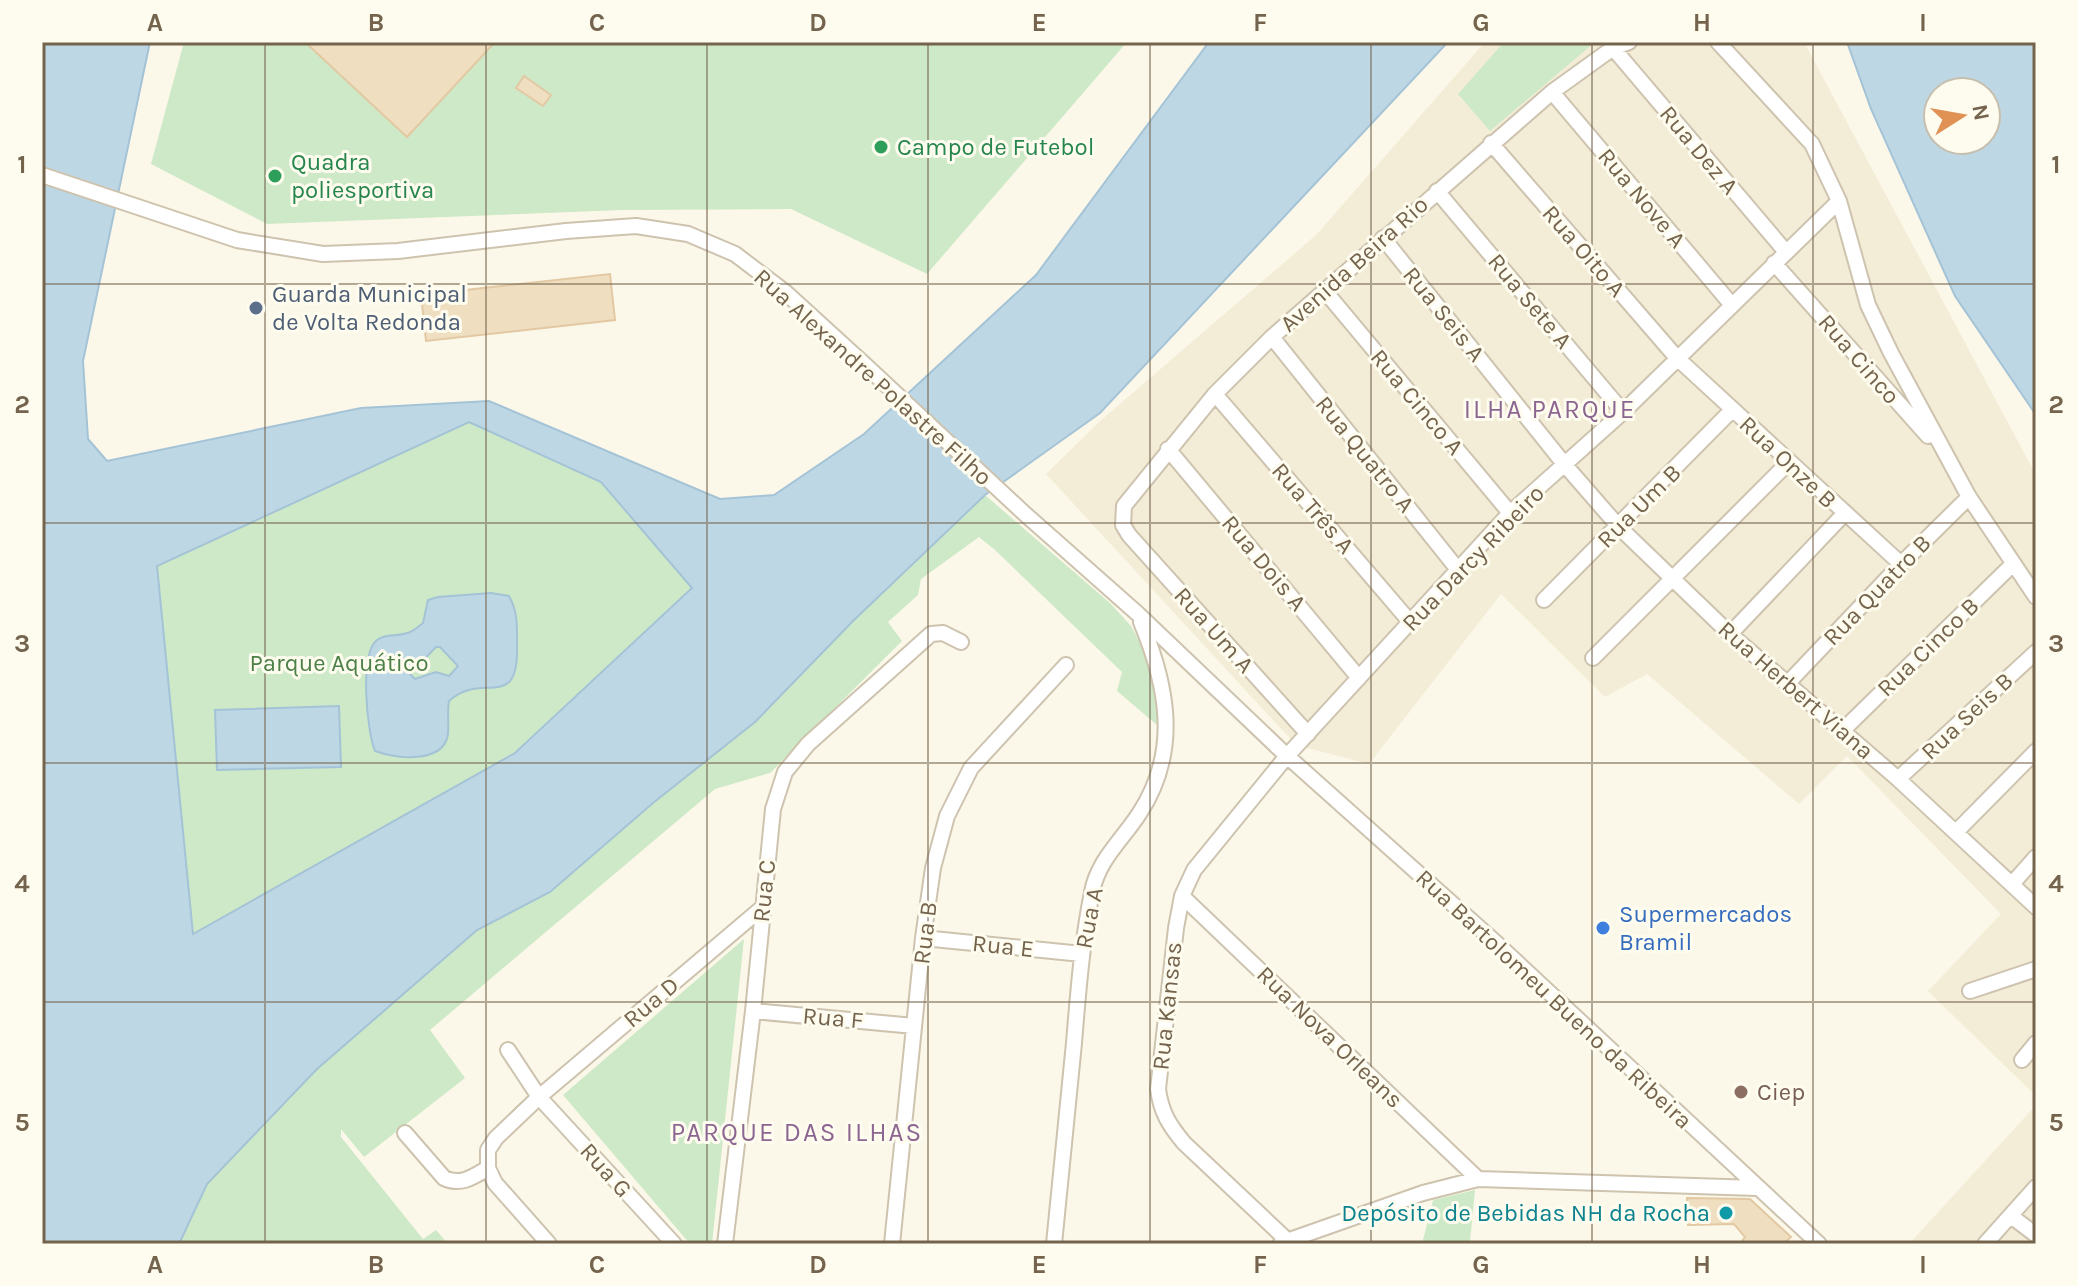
<svg xmlns="http://www.w3.org/2000/svg" width="2078" height="1286" font-family="Karla,sans-serif">
<style>
.residential{fill:#f3ecd7}
.green{fill:#cee9c7}
.water{fill:#bed7e5;stroke:#a4c3d6;stroke-width:2;fill-rule:evenodd}
.building{fill:#f0dec1;stroke:#e2c9a3;stroke-width:2}
.lines{fill:none;stroke-linecap:round;stroke-linejoin:round}
.minor-casing{stroke:#cdc3af;stroke-width:18}
.minor{stroke:#fff;stroke-width:14}
.grid{fill:none;stroke:#75644d;stroke-width:2;stroke-opacity:0.55}
.leisure-dot{fill:#2e9e5b;stroke:#fefcef;stroke-width:3}
.service-dot{fill:#5c6f8a;stroke:#fefcef;stroke-width:3}
.shop-dot{fill:#3f7fe0;stroke:#fefcef;stroke-width:3}
.education-dot{fill:#8d6e63;stroke:#fefcef;stroke-width:3}
.culture-dot{fill:#0f9aa8;stroke:#fefcef;stroke-width:3}
.labels{text-anchor:middle;stroke-width:6;stroke-linejoin:round;paint-order:stroke}
.leisure-label{font-size:24px;fill:#27864d;stroke:#fefcef;text-anchor:start}
.street-label{font-size:24px;fill:#75644d;stroke:#fefcef}
.service-label{font-size:24px;fill:#4e5e75;stroke:#fefcef;text-anchor:start}
.park-label{font-size:24px;fill:#4d8048;stroke:#fefcef}
.shop-label{font-size:24px;fill:#366cbe;stroke:#fefcef;text-anchor:start}
.education-label{font-size:24px;fill:#785e54;stroke:#fefcef;text-anchor:start}
.culture-label{font-size:24px;fill:#0d838f;stroke:#fefcef;text-anchor:end}
.neighbourhood-label{font-size:26px;letter-spacing:2px;fill:#8c6691;stroke:#fefcef}
.neatline{fill:none;stroke:#75644d;stroke-width:3}
.grid-label{font-size:26px;text-anchor:middle;font-weight:bold;fill:#75644d}
</style>
<rect width="100%" height="100%" fill="#fcf8e9"/>
<path class="residential" d="M 1485,42 L 1804,42 L 2036,475 L 2036,1096 L 1928,991 L 2001,914 L 1847,756 L 1799,804 L 1647,674 L 1605,697 L 1501,594 L 1369,764 L 1296,745 L 1046,474 L 1099,422 L 1316,235 Z
M 2036,1105 L 2036,1244 L 1909,1244 Z"/>
<path class="green" d="M 184,42 L 1127,42 L 927,274 L 791,209 L 622,210 L 267,224 L 151,164 Z
M 1504,42 L 1595,42 L 1490,131 L 1458,94 Z
M 469,422 L 601,482 L 692,588 L 515,753 L 193,934 L 156,566 Z
M 985,495 L 1111,604 L 1131,626 L 1145,652 L 1157,690 L 1157,725 L 1117,691 L 1122,672 L 995,550 L 979,537 L 921,579 L 918,595 L 888,622 L 902,641 L 770,773 L 715,789 L 430,1030 L 465,1078 L 364,1157 L 341,1129 L 341,1137 L 423,1239 L 436,1230 L 448,1244 L 179,1244 L 207,1184 L 317,1069 L 477,930 L 550,892 L 653,803 L 755,722 L 853,621 Z
M 744,939 L 712,1244 L 690,1244 L 563,1095 Z
M 1475,1190 L 1470,1242 L 1499,1244 L 1422,1244 L 1433,1200 Z"/>
<path class="water" d="M 42,42 L 150,42 L 83,361 L 88,439 L 107,461 L 361,408 L 489,401 L 720,499 L 774,495 L 864,434 L 1036,275 L 1209,42 L 1448,42 L 1100,413 L 985,495 L 853,621 L 755,722 L 653,803 L 550,892 L 477,930 L 317,1069 L 207,1184 L 179,1244 L 42,1244 ZM 469,422 L 601,482 L 692,588 L 515,753 L 193,934 L 157,566 Z
M 1847,42 L 2036,42 L 2036,415 L 1955,296 L 1871,109 ZM 1938,92 L 1986,92 L 1986,140 L 1938,140 Z
M 491,593 L 509,596 C 518,612 517,626 517,645 C 519,714 482,670 449,701 C 447,712 449,723 448,734 C 444,764 396,759 375,751 C 367,732 359,654 377,640 C 386,633 396,637 407,633 C 413,632 419,626 423,623 L 428,600 L 438,597 ZM 436,647 L 440,647 L 458,666 L 449,676 L 436,672 L 415,679 L 410,674 Z
M 339,706 L 341,767 L 217,770 L 215,710 Z"/>
<path class="building" d="M 305,42 L 495,42 L 407,137 Z
M 524,76 L 551,95 L 543,106 L 516,88 Z
M 610,274 L 615,320 L 426,341 L 421,295 Z
M 1687,1198 L 1750,1199 L 1791,1237 L 1783,1244 L 1740,1244 L 1745,1237 L 1734,1224 L 1688,1225 Z"/>
<g class="lines">
<g class="minor-casing">
<path id="minor" d="M 1718,42 L 1812,144 L 1839,201 L 1868,305 L 1891,353 L 1969,497 L 2036,597
M 1613,48 L 1786,252
M 1552,92 L 1731,304
M 1491,143 L 1677,358 L 1901,564
M 42,175 L 237,240 L 323,254 L 398,251 L 566,231 L 636,226 L 688,234 L 735,254 L 785,292 L 864,364 L 1025,514 L 1138,614 L 1287,756 L 1495,942 L 1819,1244
M 1437,191 L 1623,412
M 1383,238 L 1565,465 L 1619,527 L 1730,634 L 1898,779 L 2036,907
M 1774,263 L 1928,436
M 1324,290 L 1510,513
M 1272,337 L 1459,571
M 1215,394 L 1411,623
M 1168,449 L 1359,678
M 1544,600 L 1732,410
M 1730,634 L 1844,514
M 1593,658 L 1788,463
M 1787,684 L 1901,564 L 1969,497
M 1842,731 L 2013,564
M 1308,734 L 1129,535 L 1123,525 L 1124,506 L 1215,394 L 1272,337 L 1552,92 L 1613,48 L 1629,42
M 1898,779 L 2036,652
M 1956,832 L 2036,751
M 2012,884 L 2036,857
M 1182,896 L 1478,1179
M 923,938 L 1082,954
M 1970,991 L 2036,969
M 753,1011 L 914,1026
M 508,1050 L 539,1097 L 674,1244
M 2022,1060 L 2036,1043
M 405,1133 L 444,1178 C 461,1186 473,1177 488,1168
M 2011,1216 L 2036,1235
M 1288,1241 L 1184,1143 C 1169,1125 1161,1112 1158,1089 L 1176,928 L 1182,896 L 1194,870 L 1287,756 L 1510,513 L 1623,412 L 1839,201
M 1281,1243 L 1423,1193 L 1478,1179 L 1757,1188
M 549,1244 L 495,1183 L 488,1168 L 488,1150 L 496,1138 L 539,1097 L 763,907
M 725,1244 L 753,1011 L 773,809 L 785,772 L 808,744 L 931,634 L 943,633 L 961,642
M 892,1244 L 923,938 L 933,868 L 947,816 L 971,768 L 1066,665
M 1054,1244 C 1061,1177 1067,1110 1074,1043 C 1078,993 1082,942 1092,892 C 1098,860 1122,840 1139,814 C 1180,752 1168,687 1141,622
M 1985,1244 L 2036,1187"/>
</g>
<use href="#minor" class="minor"/>
</g>
<path class="grid" d="M 265,42 L 265,1244M 486,42 L 486,1244M 707,42 L 707,1244M 928,42 L 928,1244M 1150,42 L 1150,1244M 1371,42 L 1371,1244M 1592,42 L 1592,1244M 1813,42 L 1813,1244M 42,284 L 2036,284M 42,523 L 2036,523M 42,763 L 2036,763M 42,1002 L 2036,1002"/>
<g class="leisure-dot">
<circle cx="881" cy="147" r="8"/>
<circle cx="275" cy="176" r="8"/>
</g>
<circle class="service-dot" cx="256" cy="308" r="8"/>
<circle class="shop-dot" cx="1603" cy="928" r="8"/>
<circle class="education-dot" cx="1741" cy="1092" r="8"/>
<circle class="culture-dot" cx="1726" cy="1213" r="8"/>
<g class="labels">
<g class="leisure-label">
<text x="897" y="155">Campo de Futebol</text>
<text x="291" y="170">Quadra<tspan x="291" dy="28">poliesportiva</tspan></text>
</g>
<g class="street-label">
<text transform="translate(1699 150) rotate(50)" y="8">Rua Dez A</text>
<text transform="translate(1642 198) rotate(50)" y="8">Rua Nove A</text>
<text transform="translate(1584 251) rotate(49)" y="8">Rua Oito A</text>
<text transform="translate(1354 264) rotate(-42)" y="8">Avenida Beira Rio</text>
<text transform="translate(1530 301) rotate(50)" y="8">Rua Sete A</text>
<text transform="translate(1444 314) rotate(51)" y="8">Rua Seis A</text>
<text transform="translate(1859 359) rotate(49)" y="8">Rua Cinco</text>
<text transform="translate(873 377) rotate(42)" y="8">Rua Alexandre Polastre Filho</text>
<text transform="translate(1417 402) rotate(50)" y="8">Rua Cinco A</text>
<text transform="translate(1365 454) rotate(51)" y="8">Rua Quatro A</text>
<text transform="translate(1788 462) rotate(43)" y="8">Rua Onze B</text>
<text transform="translate(1639 506) rotate(-45)" y="8">Rua Um B</text>
<text transform="translate(1313 508) rotate(49)" y="8">Rua Três A</text>
<text transform="translate(1473 558) rotate(-46)" y="8">Rua Darcy Ribeiro</text>
<text transform="translate(1264 563) rotate(50)" y="8">Rua Dois A</text>
<text transform="translate(1877 590) rotate(-46)" y="8">Rua Quatro B</text>
<text transform="translate(1214 630) rotate(48)" y="8">Rua Um A</text>
<text transform="translate(1928 647) rotate(-44)" y="8">Rua Cinco B</text>
<text transform="translate(1796 690) rotate(41)" y="8">Rua Herbert Viana</text>
<text transform="translate(1967 716) rotate(-43)" y="8">Rua Seis B</text>
<text transform="translate(764 891) rotate(-84)" y="8">Rua C</text>
<text transform="translate(1089 918) rotate(-79)" y="8">Rua A</text>
<text transform="translate(925 933) rotate(-83)" y="8">Rua B</text>
<text transform="translate(1003 946) rotate(6)" y="8">Rua E</text>
<text transform="translate(1554 999) rotate(43)" y="8">Rua Bartolomeu Bueno da Ribeira</text>
<text transform="translate(651 1002) rotate(-40)" y="8">Rua D</text>
<text transform="translate(1167 1006) rotate(-84)" y="8">Rua Kansas</text>
<text transform="translate(833 1018) rotate(5)" y="8">Rua F</text>
<text transform="translate(1330 1037) rotate(44)" y="8">Rua Nova Orleans</text>
<text transform="translate(606 1170) rotate(48)" y="8">Rua G</text>
</g>
<g class="service-label">
<text x="272" y="302">Guarda Municipal<tspan x="272" dy="28">de Volta Redonda</tspan></text>
</g>
<g class="park-label">
<text x="339" y="671">Parque Aquático</text>
</g>
<g class="shop-label">
<text x="1619" y="922">Supermercados<tspan x="1619" dy="28">Bramil</tspan></text>
</g>
<g class="education-label">
<text x="1757" y="1100">Ciep</text>
</g>
<g class="culture-label">
<text x="1710" y="1221">Depósito de Bebidas NH da Rocha</text>
</g>
<g class="neighbourhood-label">
<text x="1550" y="418">ILHA PARQUE</text>
<text x="797" y="1141">PARQUE DAS ILHAS</text>
</g>
</g>
<rect width="2078" height="1286" fill="none" stroke="#fefcef" stroke-width="88"/>
<g transform="translate(1962 116) rotate(79)"><circle r="38" fill="#fefcef" stroke="#c7bfae" stroke-width="2"/>
<path d="M0-6L14 30L0 20L-14 30Z" fill="#df9254"/>
<text y="-12" font-size="22" font-weight="bold" text-anchor="middle" fill="#75644d">N</text>
</g>
<rect x="44" y="44" width="1990" height="1198" class="neatline"/>
<g class="grid-label">
<text x="155" y="31">A</text>
<text x="376" y="31">B</text>
<text x="597" y="31">C</text>
<text x="818" y="31">D</text>
<text x="1039" y="31">E</text>
<text x="1260" y="31">F</text>
<text x="1481" y="31">G</text>
<text x="1702" y="31">H</text>
<text x="1923" y="31">I</text>
<text x="22" y="173">1</text>
<text x="2056" y="173">1</text>
<text x="22" y="413">2</text>
<text x="2056" y="413">2</text>
<text x="22" y="652">3</text>
<text x="2056" y="652">3</text>
<text x="22" y="892">4</text>
<text x="2056" y="892">4</text>
<text x="22" y="1131">5</text>
<text x="2056" y="1131">5</text>
<text x="155" y="1273">A</text>
<text x="376" y="1273">B</text>
<text x="597" y="1273">C</text>
<text x="818" y="1273">D</text>
<text x="1039" y="1273">E</text>
<text x="1260" y="1273">F</text>
<text x="1481" y="1273">G</text>
<text x="1702" y="1273">H</text>
<text x="1923" y="1273">I</text>
</g>
</svg>
